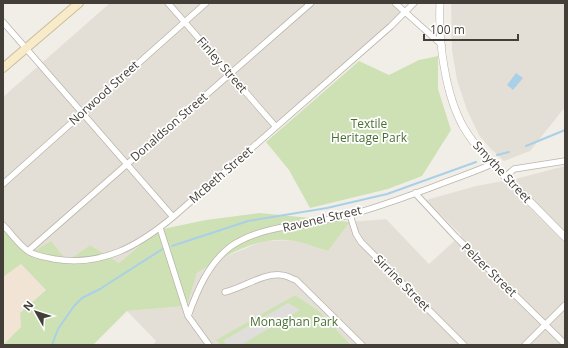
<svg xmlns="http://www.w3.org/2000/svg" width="568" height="348" font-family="'Open Sans',sans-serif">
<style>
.residential{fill:#e4dfd6}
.commercial{fill:#f1e4d4}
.green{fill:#cee1b4}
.parking{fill:#e0dedb}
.water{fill:#aad0e7}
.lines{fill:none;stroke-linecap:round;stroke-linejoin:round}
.stream{stroke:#aad0e7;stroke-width:2}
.minor-casing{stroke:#bbb5ab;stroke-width:7}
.tertiary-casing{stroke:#bbb5ab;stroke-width:8}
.secondary-casing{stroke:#cbbe9c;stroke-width:10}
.minor{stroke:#fff;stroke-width:5.5}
.tertiary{stroke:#fff;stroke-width:7}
.secondary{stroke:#f8ebca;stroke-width:8}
.labels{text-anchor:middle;stroke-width:3.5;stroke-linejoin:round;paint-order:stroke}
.street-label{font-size:12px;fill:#433e37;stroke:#fff}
.park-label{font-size:12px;fill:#4a6e31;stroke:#fff}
</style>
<rect width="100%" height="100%" fill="#f1eee7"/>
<path class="residential" d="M 110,3 L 391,3 L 405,17 L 119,263 L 90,245 L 67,261 L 28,256 L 3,227 L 3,97 Z
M 451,3 L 565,3 L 565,107 L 530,151 L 504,161 L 489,147 L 479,135 L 467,110 L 457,80 L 452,50 Z
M 565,166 L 565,345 L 351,345 L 318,310 L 295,295 L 217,340 L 221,345 L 153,345 L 156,341 L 127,311 L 187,306 L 197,273 L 222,258 L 263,241 L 295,240 L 328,251 L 350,222 L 386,219 L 429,264 L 461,235 L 426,200 L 476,186 L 519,178 Z"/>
<path class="commercial" d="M 21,264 L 46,290 L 20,313 L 22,327 L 3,345 L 3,277 Z"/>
<path class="green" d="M 438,56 L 438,89 L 451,130 L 422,176 L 388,189 L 310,208 L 289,170 L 266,142 L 359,61 L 389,75 L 419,60 Z
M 260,213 L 350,222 L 328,251 C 317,248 306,243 295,241 C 260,234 225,256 197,273 L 187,306 L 127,311 L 93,345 L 3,345 L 21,327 L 20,313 L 46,290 L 21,264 L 3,277 L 3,227 L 28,255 L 51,241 L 67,261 L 90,245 L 119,263 L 158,230 L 206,220 Z
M 295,295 L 318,310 L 351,345 L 221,345 L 216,340 Z"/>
<path class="parking" d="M 288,303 L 300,310 L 241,345 L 227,345 L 223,341 Z"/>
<path class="water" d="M 516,73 L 523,78 L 513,90 L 507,85 Z"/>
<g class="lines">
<path class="stream" d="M 526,146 L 565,130
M 497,155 L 509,152
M 172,246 L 248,221 L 327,208 L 387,194 L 476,162
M 52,345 L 58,329 L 74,306 L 82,298 L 100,289 L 164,248"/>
<g class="minor-casing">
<path id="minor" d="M 168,3 L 276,127
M 395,3 L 442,45
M 3,22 L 173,217
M 505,177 L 514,169 L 565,161
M 3,184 L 206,3
M 415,193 L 456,237 L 565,344
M 350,215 L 356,234 L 361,242 L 464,345
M 3,225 C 11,233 19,245 28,251 C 35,256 46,257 54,259 C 102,267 138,246 173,217 L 391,26 L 414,3
M 160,228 L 188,316 L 209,345
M 28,251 L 311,3
M 225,292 C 243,288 263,273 281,275 C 286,275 292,279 296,280 L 362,345
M 188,316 C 197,291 208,264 230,247 C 262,224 312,225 349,215 C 376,208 403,198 430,188 C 450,180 472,173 492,164
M 525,345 L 565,305"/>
</g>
<g class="tertiary-casing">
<path id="tertiary" d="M 440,3 C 438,40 445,95 464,128 C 476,148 493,164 509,181 C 528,199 546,218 565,237"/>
</g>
<g class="secondary-casing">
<path id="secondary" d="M 3,68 L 79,3"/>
</g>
<use href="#minor" class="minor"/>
<use href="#tertiary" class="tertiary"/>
<use href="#secondary" class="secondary"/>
</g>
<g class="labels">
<g class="street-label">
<text transform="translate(222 65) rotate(49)" y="4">Finley Street</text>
<text transform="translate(104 93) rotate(-42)" y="4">Norwood Street</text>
<text transform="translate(169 127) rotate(-41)" y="4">Donaldson Street</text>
<text transform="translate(502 172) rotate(47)" y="4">Smythe Street</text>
<text transform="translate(221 175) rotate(-41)" y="4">McBeth Street</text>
<text transform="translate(322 219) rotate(-13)" y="4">Ravenel Street</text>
<text transform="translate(489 270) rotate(44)" y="4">Pelzer Street</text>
<text transform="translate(402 283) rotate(45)" y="4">Sirrine Street</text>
</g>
<g class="park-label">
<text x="369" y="128">Textile<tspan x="369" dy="14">Heritage Park</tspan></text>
<text x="294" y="326">Monaghan Park</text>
</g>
</g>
<rect width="568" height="348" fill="none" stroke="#433e37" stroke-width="8"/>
<g transform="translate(36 312) rotate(309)" stroke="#ffffff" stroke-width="3" paint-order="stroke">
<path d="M0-3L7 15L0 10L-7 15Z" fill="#433e37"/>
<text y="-6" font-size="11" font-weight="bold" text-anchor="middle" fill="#433e37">N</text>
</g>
<path d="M424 34v6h94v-6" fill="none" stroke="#433e37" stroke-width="2"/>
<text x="430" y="34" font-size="12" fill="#433e37" stroke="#ffffff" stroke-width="3" paint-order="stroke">100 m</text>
</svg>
